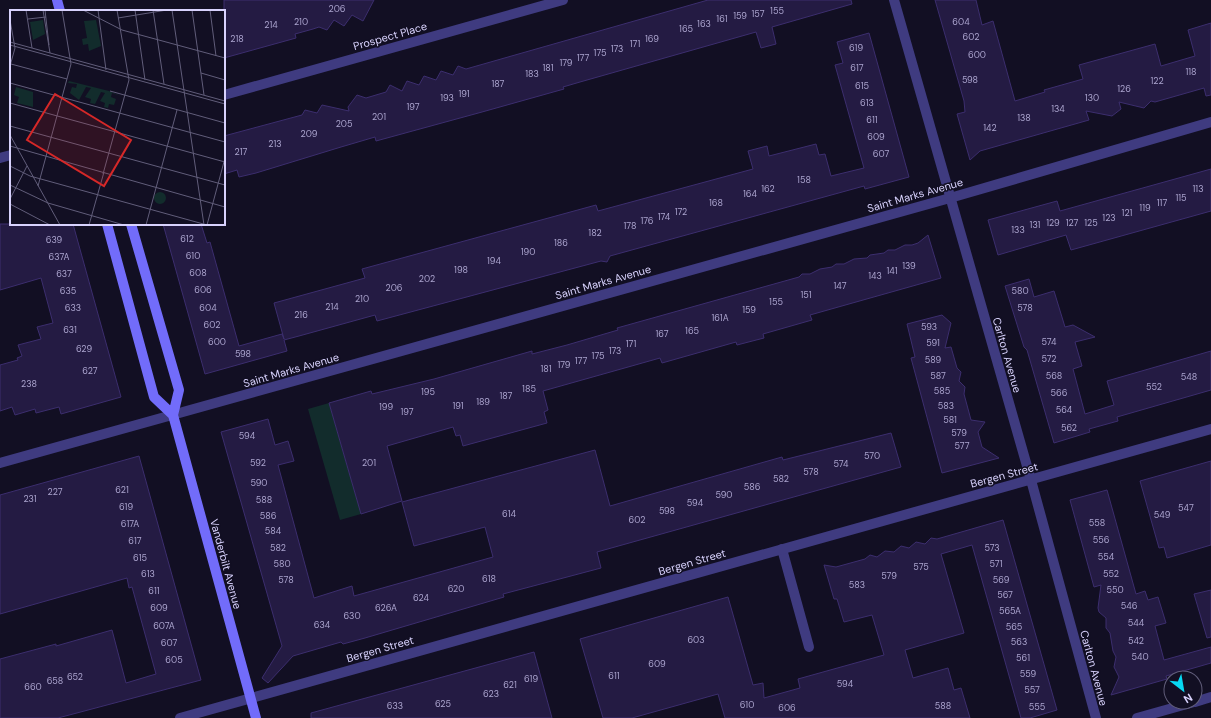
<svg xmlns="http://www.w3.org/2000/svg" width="1211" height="718" font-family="'DM Sans',sans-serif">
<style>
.green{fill:#122c2c}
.building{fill:#241b43;stroke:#3c2e6e}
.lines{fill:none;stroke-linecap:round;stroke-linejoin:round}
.lane{stroke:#3f3b80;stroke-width:10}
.street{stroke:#3f3b80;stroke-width:10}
.secondary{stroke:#726cfa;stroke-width:10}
.labels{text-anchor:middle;stroke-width:3;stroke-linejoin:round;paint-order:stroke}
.number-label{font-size:9px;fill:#aba4ce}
.street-label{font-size:11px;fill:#d8d2fd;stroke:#120f23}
.inset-road{fill:none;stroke:#615d7a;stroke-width:1}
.view{fill:#d62828;fill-opacity:0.15;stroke:#d62828;stroke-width:2}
.inset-edge{fill:none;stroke:#d8d2fd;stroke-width:2}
</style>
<rect width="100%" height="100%" fill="#120f23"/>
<path class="green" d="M 329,403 L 361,514 L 340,520 L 308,409 Z"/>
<path class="building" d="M 224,0 L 374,0 L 363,21 L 352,15 L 344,26 L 334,20 L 327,30 L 319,27 L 313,29 L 295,34 L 296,38 L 224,58 Z
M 708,0 L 851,0 L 852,4 L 772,27 L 776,44 L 761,48 L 756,32 L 580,82 L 563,87 L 564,89 L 482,112 L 376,141 L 375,137 L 341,147 L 256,173 L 239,177 L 237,170 L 224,174 L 224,136 L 302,115 L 305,110 L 317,113 L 322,105 L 349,111 L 348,107 L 357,95 L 366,98 L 386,92 L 390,85 L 402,91 L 407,81 L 419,85 L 424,76 L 436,80 L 441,71 L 453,75 L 458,66 L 466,69 Z
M 935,0 L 976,0 L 982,25 L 993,21 L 1015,101 L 1045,92 L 1044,90 L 1083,79 L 1079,65 L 1155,44 L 1161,66 L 1195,56 L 1188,30 L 1211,23 L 1211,95 L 1206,96 L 1204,88 L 1155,102 L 1151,101 L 1144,108 L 1119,102 L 1121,109 L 1112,116 L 1086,111 L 1089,120 L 980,151 L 970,160 L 957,114 L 965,112 L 964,101 Z
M 869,33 L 909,177 L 865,189 L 864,186 L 610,256 L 607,262 L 601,261 L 377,321 L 375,315 L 299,336 L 284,340 L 287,351 L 205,374 L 163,224 L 201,224 L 207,243 L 210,242 L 239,346 L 282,334 L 284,339 L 274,303 L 365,278 L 362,269 L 596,205 L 598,211 L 753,169 L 748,151 L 767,146 L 769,156 L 816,144 L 819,155 L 825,154 L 831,176 L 864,168 L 835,65 L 843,63 L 837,42 Z
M 1211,169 L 1211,211 L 1071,250 L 1066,235 L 998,255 L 988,220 L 1057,201 L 1060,211 Z
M 0,224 L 73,224 L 121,397 L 61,414 L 59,407 L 36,413 L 35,409 L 15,415 L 12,407 L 0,411 L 0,365 L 18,360 L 17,358 L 22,356 L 18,345 L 41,339 L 37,327 L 53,323 L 41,278 L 0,290 Z
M 928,235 L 941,278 L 810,315 L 812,320 L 763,334 L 764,338 L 737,345 L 736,342 L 662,363 L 660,358 L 543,391 L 548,410 L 544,412 L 547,423 L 463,446 L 460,435 L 456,436 L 453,427 L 387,446 L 402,501 L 361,514 L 329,403 L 371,391 L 372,394 L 434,379 L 532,351 L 532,354 L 567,345 L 618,330 L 617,328 L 799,277 L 802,274 L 810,274 L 820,269 L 832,267 L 836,264 L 844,264 L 854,259 L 867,258 L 870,255 L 884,253 L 888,250 L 895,250 L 905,245 L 912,245 L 918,243 Z
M 1029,279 L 1034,297 L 1054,291 L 1065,327 L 1073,325 L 1095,337 L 1075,342 L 1082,366 L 1073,369 L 1085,414 L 1114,405 L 1107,381 L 1211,351 L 1211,390 L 1117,417 L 1118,421 L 1089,429 L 1090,432 L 1054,443 L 1027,350 L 1024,347 L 1005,286 Z
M 942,315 L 951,323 L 945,348 L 951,347 L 957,368 L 961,372 L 959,381 L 965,387 L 964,394 L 971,420 L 985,422 L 978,432 L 982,447 L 999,458 L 942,473 L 911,358 L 915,357 L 907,324 Z
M 268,419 L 275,445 L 288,441 L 294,461 L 278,465 L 314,598 L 352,586 L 354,596 L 493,557 L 485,527 L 414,546 L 402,502 L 595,450 L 610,506 L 782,457 L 783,460 L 891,433 L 901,467 L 597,552 L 601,568 L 503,594 L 504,597 L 365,638 L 343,644 L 341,642 L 293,656 L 268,683 L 262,678 L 282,646 L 221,432 Z
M 139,456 L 201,680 L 58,718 L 0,718 L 0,659 L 56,644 L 56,646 L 112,630 L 126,683 L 156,674 L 132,587 L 129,588 L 127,578 L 0,614 L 0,495 Z
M 1211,461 L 1211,545 L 1167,558 L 1164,547 L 1159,548 L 1140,481 Z
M 1107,490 L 1136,594 L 1145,591 L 1148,600 L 1158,597 L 1166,623 L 1155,626 L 1164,660 L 1211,647 L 1211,663 L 1166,676 L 1167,679 L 1111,695 L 1119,677 L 1114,667 L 1116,657 L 1113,651 L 1110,633 L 1106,628 L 1106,618 L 1099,612 L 1098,608 L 1101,585 L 1094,587 L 1070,500 Z
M 1003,520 L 1057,710 L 1030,718 L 1021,718 L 972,545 L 941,554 L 964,633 L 905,650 L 913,678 L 948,668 L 954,690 L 961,688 L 970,718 L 725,718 L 718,694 L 632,718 L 603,718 L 580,639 L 728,597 L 753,685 L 763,683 L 764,698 L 800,688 L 798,679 L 884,655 L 872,615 L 844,622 L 837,599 L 834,599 L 824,565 L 836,567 L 865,559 L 870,555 L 877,557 L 885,551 L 894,552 L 901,546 L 909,548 L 916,542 L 925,544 L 931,538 L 937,539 Z
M 1211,590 L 1211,637 L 1207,638 L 1194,594 Z
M 534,652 L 552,718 L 311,718 L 311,713 Z"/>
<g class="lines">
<path class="lane" d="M 782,549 L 809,647"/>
<path class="street" d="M 894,0 L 1031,480 L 1096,718
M 224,95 L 563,0
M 0,158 L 11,155
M 0,463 L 950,198 L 1211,122
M 1195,702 L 1211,697
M 180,718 L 1211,429
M 1137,718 L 1194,702"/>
<path class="secondary" d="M 57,0 L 60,11
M 107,224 L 154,397 L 173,415
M 131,224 L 179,390 L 173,415 L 256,718"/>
</g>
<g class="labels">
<g class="number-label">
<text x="337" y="12">206</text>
<text x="777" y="14">155</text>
<text x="758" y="17">157</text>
<text x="740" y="19">159</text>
<text x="722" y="22">161</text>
<text x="301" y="25">210</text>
<text x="961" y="25">604</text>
<text x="704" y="27">163</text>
<text x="271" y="28">214</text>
<text x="686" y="32">165</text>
<text x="971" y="40">602</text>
<text x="237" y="42">218</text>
<text x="652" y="42">169</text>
<text x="635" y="47">171</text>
<text x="856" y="51">619</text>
<text x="617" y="52">173</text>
<text x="600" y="56">175</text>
<text x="977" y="58">600</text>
<text x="583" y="61">177</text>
<text x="566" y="66">179</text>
<text x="548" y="71">181</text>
<text x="857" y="71">617</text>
<text x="1191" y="75">118</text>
<text x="532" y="77">183</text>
<text x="970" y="83">598</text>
<text x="1157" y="84">122</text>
<text x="498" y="87">187</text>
<text x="862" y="89">615</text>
<text x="1124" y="92">126</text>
<text x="464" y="97">191</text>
<text x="447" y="101">193</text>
<text x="1092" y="101">130</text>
<text x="867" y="106">613</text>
<text x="413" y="110">197</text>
<text x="1058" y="112">134</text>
<text x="379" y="120">201</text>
<text x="1024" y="121">138</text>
<text x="872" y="123">611</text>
<text x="344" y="127">205</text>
<text x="990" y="131">142</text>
<text x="309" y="137">209</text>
<text x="876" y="140">609</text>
<text x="275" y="147">213</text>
<text x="241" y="155">217</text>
<text x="881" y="157">607</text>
<text x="804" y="183">158</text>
<text x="768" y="192">162</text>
<text x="1198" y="192">113</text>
<text x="750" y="197">164</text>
<text x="1181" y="201">115</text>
<text x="716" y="206">168</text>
<text x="1162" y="206">117</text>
<text x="1145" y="211">119</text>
<text x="681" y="215">172</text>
<text x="1127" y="216">121</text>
<text x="664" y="220">174</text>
<text x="1109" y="221">123</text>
<text x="647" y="224">176</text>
<text x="1053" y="226">129</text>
<text x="1072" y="226">127</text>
<text x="1091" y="226">125</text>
<text x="1035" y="228">131</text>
<text x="630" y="229">178</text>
<text x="1018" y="233">133</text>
<text x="595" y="236">182</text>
<text x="187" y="242">612</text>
<text x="54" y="243">639</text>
<text x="561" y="246">186</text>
<text x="528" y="255">190</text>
<text x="193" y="259">610</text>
<text x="59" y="260">637A</text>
<text x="494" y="264">194</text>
<text x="909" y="269">139</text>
<text x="461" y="273">198</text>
<text x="892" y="274">141</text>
<text x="198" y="276">608</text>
<text x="64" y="277">637</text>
<text x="875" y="279">143</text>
<text x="427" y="282">202</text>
<text x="840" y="289">147</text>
<text x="394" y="291">206</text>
<text x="203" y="293">606</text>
<text x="68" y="294">635</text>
<text x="1020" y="294">580</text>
<text x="806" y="298">151</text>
<text x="362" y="302">210</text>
<text x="776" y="305">155</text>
<text x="332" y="310">214</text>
<text x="73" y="311">633</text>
<text x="208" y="311">604</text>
<text x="1025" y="311">578</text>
<text x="749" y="313">159</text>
<text x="301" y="318">216</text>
<text x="720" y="321">161A</text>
<text x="212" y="328">602</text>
<text x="929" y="330">593</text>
<text x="70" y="333">631</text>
<text x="692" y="334">165</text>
<text x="662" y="337">167</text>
<text x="217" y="345">600</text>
<text x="1049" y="345">574</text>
<text x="933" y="346">591</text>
<text x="631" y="347">171</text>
<text x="84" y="352">629</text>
<text x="615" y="354">173</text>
<text x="243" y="357">598</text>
<text x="598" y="359">175</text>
<text x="1049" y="362">572</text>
<text x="933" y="363">589</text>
<text x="581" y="364">177</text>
<text x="564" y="368">179</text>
<text x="546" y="372">181</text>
<text x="90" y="374">627</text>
<text x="938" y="379">587</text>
<text x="1054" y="379">568</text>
<text x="1189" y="380">548</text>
<text x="29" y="387">238</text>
<text x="1154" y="390">552</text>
<text x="529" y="392">185</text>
<text x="942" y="394">585</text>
<text x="428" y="395">195</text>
<text x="1059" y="396">566</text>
<text x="506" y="399">187</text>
<text x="483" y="405">189</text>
<text x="458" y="409">191</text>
<text x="946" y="409">583</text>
<text x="386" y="410">199</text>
<text x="1064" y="413">564</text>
<text x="407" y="415">197</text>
<text x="950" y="423">581</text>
<text x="1069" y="431">562</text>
<text x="959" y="436">579</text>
<text x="247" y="439">594</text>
<text x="962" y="449">577</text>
<text x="872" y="459">570</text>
<text x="258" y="466">592</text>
<text x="369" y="466">201</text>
<text x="841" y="467">574</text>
<text x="811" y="475">578</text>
<text x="781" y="482">582</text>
<text x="259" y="486">590</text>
<text x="752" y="490">586</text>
<text x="122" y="493">621</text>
<text x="55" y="495">227</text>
<text x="724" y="498">590</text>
<text x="30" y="502">231</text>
<text x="264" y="503">588</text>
<text x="695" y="506">594</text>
<text x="126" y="510">619</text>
<text x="1186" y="511">547</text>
<text x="667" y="514">598</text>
<text x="509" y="517">614</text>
<text x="1162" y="518">549</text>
<text x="268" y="519">586</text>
<text x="637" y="523">602</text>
<text x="1097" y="526">558</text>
<text x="130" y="527">617A</text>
<text x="273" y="534">584</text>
<text x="1101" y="543">556</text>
<text x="135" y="544">617</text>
<text x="278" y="551">582</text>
<text x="992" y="551">573</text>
<text x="1106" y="560">554</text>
<text x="140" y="561">615</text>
<text x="282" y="567">580</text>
<text x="996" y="567">571</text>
<text x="921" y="570">575</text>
<text x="148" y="577">613</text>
<text x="1111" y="577">552</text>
<text x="889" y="579">579</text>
<text x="489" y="582">618</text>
<text x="286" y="583">578</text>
<text x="1001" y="583">569</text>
<text x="857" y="588">583</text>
<text x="456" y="592">620</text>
<text x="1115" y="593">550</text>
<text x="154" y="594">611</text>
<text x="1005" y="598">567</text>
<text x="421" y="601">624</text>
<text x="1129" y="609">546</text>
<text x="159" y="611">609</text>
<text x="386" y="611">626A</text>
<text x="1010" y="614">565A</text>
<text x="352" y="619">630</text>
<text x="1136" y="626">544</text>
<text x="322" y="628">634</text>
<text x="164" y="629">607A</text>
<text x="1014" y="630">565</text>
<text x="696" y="643">603</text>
<text x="1136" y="644">542</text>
<text x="1019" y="645">563</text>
<text x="169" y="646">607</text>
<text x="1140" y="660">540</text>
<text x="1023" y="661">561</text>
<text x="174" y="663">605</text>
<text x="657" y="667">609</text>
<text x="1028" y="677">559</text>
<text x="614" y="679">611</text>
<text x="75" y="680">652</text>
<text x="531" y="682">619</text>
<text x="55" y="684">658</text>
<text x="845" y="687">594</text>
<text x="510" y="688">621</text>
<text x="33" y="690">660</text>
<text x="1032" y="693">557</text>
<text x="491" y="697">623</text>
<text x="443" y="707">625</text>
<text x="747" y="708">610</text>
<text x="395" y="709">633</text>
<text x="943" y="709">588</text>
<text x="1037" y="710">555</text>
<text x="787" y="711">606</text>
</g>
<g class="street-label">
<text transform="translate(390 36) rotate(-16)" y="4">Prospect Place</text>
<text transform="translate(915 195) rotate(-16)" y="4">Saint Marks Avenue</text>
<text transform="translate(603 282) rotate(-16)" y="4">Saint Marks Avenue</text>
<text transform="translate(1007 355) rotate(74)" y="4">Carlton Avenue</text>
<text transform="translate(291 370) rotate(-16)" y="4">Saint Marks Avenue</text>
<text transform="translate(1004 475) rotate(-15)" y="4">Bergen Street</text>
<text transform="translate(692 562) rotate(-16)" y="4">Bergen Street</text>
<text transform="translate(226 564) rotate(75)" y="4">Vanderbilt Avenue</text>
<text transform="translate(380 649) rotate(-16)" y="4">Bergen Street</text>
<text transform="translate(1094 668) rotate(75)" y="4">Carlton Avenue</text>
</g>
</g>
<g transform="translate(10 10)">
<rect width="215" height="215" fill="#120f23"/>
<path d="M 33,10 L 35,24 L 23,30 L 20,12 ZM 86,10 L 91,36 L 79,41 L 78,34 L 73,35 L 72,29 L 77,28 L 74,11 ZM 59,71 L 99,81 L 111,86 L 102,83 L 101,87 L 106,89 L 104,95 L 99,94 L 98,98 L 94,97 L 95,93 L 90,91 L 95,83 L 91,82 L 85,94 L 80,93 L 81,89 L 75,87 L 81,78 L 76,77 L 69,90 L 60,83 L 62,77 L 66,78 L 67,74 L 58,73 ZM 6,77 L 23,82 L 23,97 L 7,93 L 9,87 L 4,85 ZM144 188a6 6 0 1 1 12 0a6 6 0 1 1-12 0Z" fill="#122c2c"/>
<path class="inset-road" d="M 16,0 L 22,38M 33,0 L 40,43M 35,0 L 39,35M 73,0 L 112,20 L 215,48M 88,0 L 96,60M 125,0 L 135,70M 143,0 L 154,74M 162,0 L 194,215M 182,0 L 194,85M 200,0 L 206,46M 108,8 L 157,0M 18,9 L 36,7M 0,10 L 5,38 L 0,56M 0,32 L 215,91M 0,35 L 215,94M 1,54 L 57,69M 191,63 L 215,70M 0,73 L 215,132M 100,81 L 215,113M 0,93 L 215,152M 0,116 L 215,175M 0,125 L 50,215M 0,136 L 215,197M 0,156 L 20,166 L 197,215M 93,164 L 119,70 L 107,0M 0,175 L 38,193 L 114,215M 28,176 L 61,54 L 52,0M 0,189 L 17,156M 0,194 L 40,215M 79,215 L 94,162M 136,215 L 167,100M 197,215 L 215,148"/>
<path class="view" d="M 45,84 L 121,130 L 94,176 L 17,130 Z"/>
<rect width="215" height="215" class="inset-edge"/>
</g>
<g transform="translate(1183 690) rotate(149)"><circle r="19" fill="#120f23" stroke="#615d7a"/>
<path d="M0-3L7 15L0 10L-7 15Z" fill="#08d8f3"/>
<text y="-6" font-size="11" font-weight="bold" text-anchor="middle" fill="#d8d2fd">N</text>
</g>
</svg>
